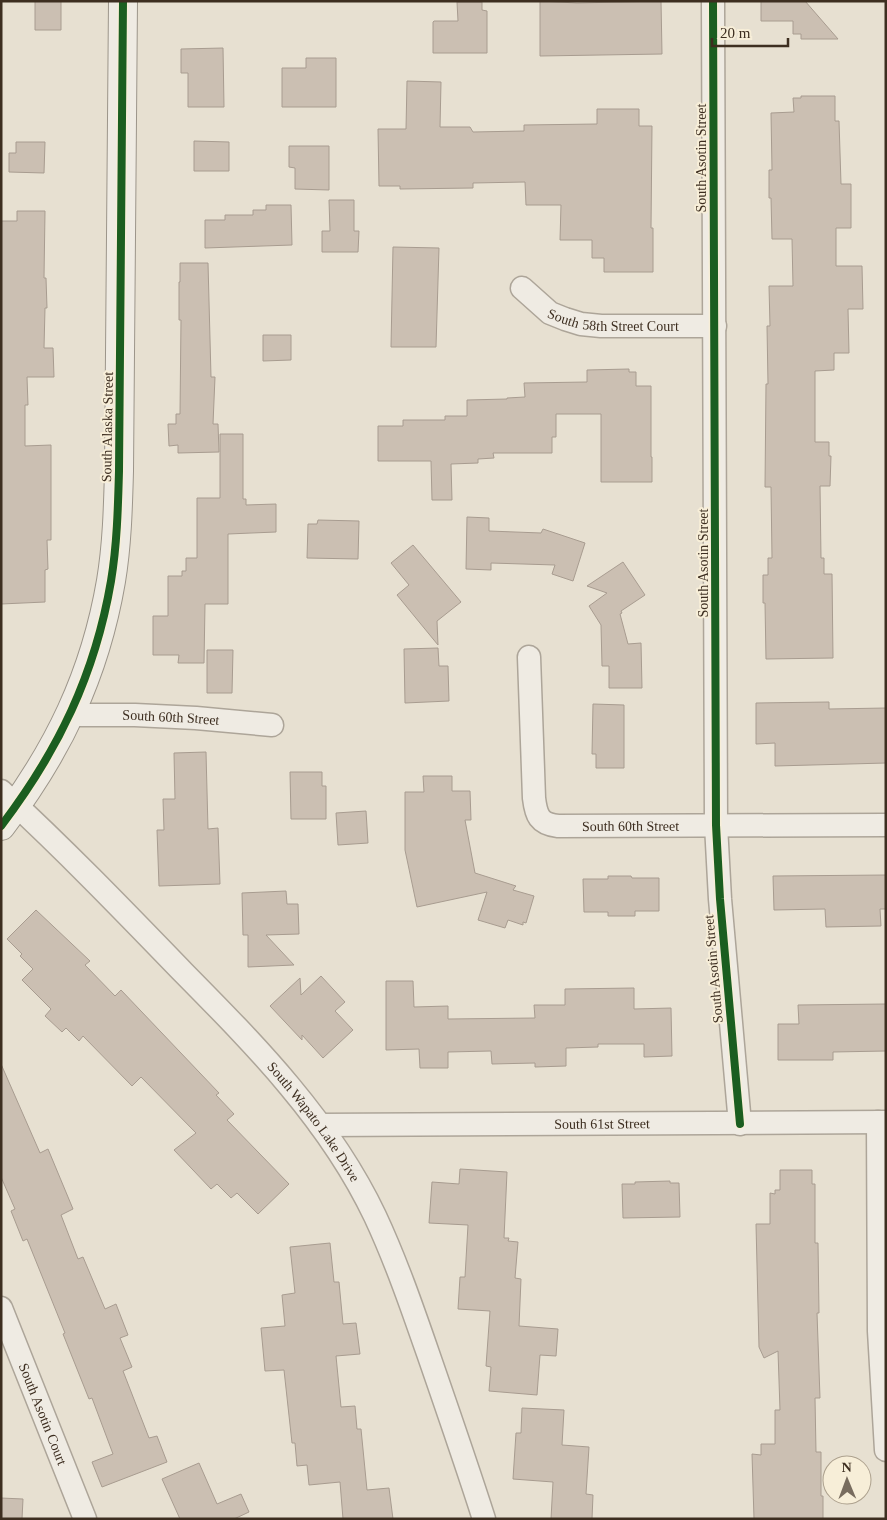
<svg xmlns="http://www.w3.org/2000/svg" width="887" height="1520" font-family="'Times New Roman',serif">
<style>
.building{fill:#cbbfb2;stroke:#a89c90}
.lines{fill:none;stroke-linecap:round;stroke-linejoin:round}
.street-casing{stroke:#ada599;stroke-width:25}
.secondary-casing{stroke:#9c958a;stroke-width:30}
.street{stroke:#efebe3;stroke-width:22}
.secondary{stroke:#efebe3;stroke-width:28}
.cycleway-casing{stroke:#f7eed8;stroke-width:11}
.cycleway{stroke:#1b5e20;stroke-width:8}
.labels{text-anchor:middle;stroke-width:4;stroke-linejoin:round;paint-order:stroke}
.street-label{font-size:14px;fill:#3d2e20;stroke:#f7eed8}
</style>
<rect width="100%" height="100%" fill="#e7e0d1"/>
<path class="building" d="M 35,1 L 61,1 L 61,30 L 35,30 Z
M 540,1 L 577,3 L 661,1 L 662,54 L 540,56 Z
M 761,1 L 805,1 L 838,39 L 801,39 L 801,34 L 793,34 L 793,21 L 761,21 Z
M 457,2 L 482,2 L 482,10 L 487,11 L 487,53 L 433,53 L 433,22 L 434,21 L 458,21 Z
M 223,48 L 224,107 L 188,107 L 188,73 L 181,73 L 181,49 Z
M 306,58 L 336,58 L 336,107 L 282,107 L 282,68 L 306,68 Z
M 407,81 L 441,82 L 440,127 L 470,127 L 473,132 L 524,131 L 524,125 L 597,124 L 597,109 L 639,109 L 639,126 L 652,126 L 651,228 L 653,228 L 653,272 L 604,272 L 604,258 L 592,258 L 592,240 L 560,240 L 561,205 L 526,205 L 525,182 L 473,183 L 473,188 L 400,189 L 400,186 L 379,186 L 378,129 L 406,129 Z
M 801,96 L 835,96 L 835,121 L 839,121 L 841,184 L 851,184 L 851,228 L 836,228 L 836,266 L 862,266 L 863,309 L 848,309 L 849,353 L 834,353 L 834,370 L 815,371 L 815,442 L 829,442 L 829,456 L 831,456 L 830,486 L 820,486 L 821,558 L 824,558 L 824,574 L 832,574 L 833,658 L 766,659 L 765,603 L 763,603 L 763,575 L 768,575 L 768,558 L 772,558 L 771,487 L 765,487 L 766,384 L 768,384 L 767,326 L 770,326 L 769,286 L 793,286 L 792,239 L 772,239 L 771,198 L 769,198 L 769,170 L 772,170 L 771,113 L 794,112 L 793,98 L 801,98 Z
M 194,141 L 229,142 L 229,171 L 194,171 Z
M 16,142 L 45,142 L 44,173 L 9,172 L 9,153 L 16,153 Z
M 289,146 L 329,146 L 329,190 L 295,189 L 295,168 L 289,167 Z
M 329,200 L 354,200 L 354,231 L 359,231 L 358,252 L 322,252 L 322,231 L 330,231 Z
M 266,205 L 291,205 L 292,245 L 205,248 L 205,220 L 225,220 L 225,215 L 253,215 L 253,210 L 266,210 Z
M 17,211 L 45,211 L 44,278 L 46,278 L 47,308 L 45,308 L 44,348 L 53,348 L 54,377 L 27,377 L 28,405 L 25,405 L 25,446 L 51,445 L 51,540 L 47,540 L 48,569 L 45,570 L 45,602 L 1,604 L 1,221 L 17,221 Z
M 393,247 L 439,248 L 436,347 L 391,347 Z
M 180,263 L 208,263 L 211,377 L 215,377 L 213,424 L 218,424 L 219,452 L 178,453 L 178,445 L 169,446 L 168,424 L 176,424 L 176,414 L 180,414 L 181,320 L 179,320 L 179,282 L 180,282 Z
M 263,335 L 291,335 L 291,360 L 263,361 Z
M 629,369 L 629,372 L 636,372 L 636,386 L 651,386 L 651,457 L 652,457 L 652,482 L 601,482 L 601,414 L 556,414 L 556,437 L 552,437 L 552,453 L 493,453 L 494,458 L 478,459 L 478,463 L 451,464 L 452,500 L 432,500 L 431,461 L 378,461 L 378,426 L 403,426 L 403,420 L 445,420 L 445,416 L 467,416 L 467,400 L 507,399 L 507,398 L 525,397 L 524,383 L 587,382 L 587,370 Z
M 220,434 L 243,434 L 243,499 L 246,499 L 246,505 L 276,504 L 276,532 L 228,534 L 228,604 L 205,604 L 204,663 L 178,663 L 179,655 L 153,655 L 153,616 L 168,616 L 168,576 L 182,576 L 182,571 L 186,571 L 186,558 L 197,558 L 197,498 L 220,498 Z
M 467,517 L 489,518 L 489,531 L 541,533 L 543,529 L 585,543 L 573,581 L 552,574 L 555,565 L 491,563 L 491,570 L 466,569 Z
M 318,520 L 359,521 L 358,559 L 307,558 L 308,524 L 317,524 Z
M 413,545 L 461,602 L 437,621 L 438,645 L 397,595 L 409,585 L 391,563 Z
M 623,562 L 645,595 L 621,611 L 622,613 L 620,614 L 628,644 L 641,643 L 642,688 L 609,688 L 609,666 L 602,666 L 601,625 L 589,606 L 607,593 L 587,586 Z
M 438,648 L 439,666 L 448,666 L 449,701 L 405,703 L 404,649 Z
M 207,650 L 233,650 L 232,693 L 207,693 Z
M 829,702 L 829,709 L 886,708 L 886,763 L 775,766 L 775,743 L 756,744 L 756,703 Z
M 593,704 L 624,705 L 624,768 L 596,768 L 596,754 L 592,754 Z
M 206,752 L 208,829 L 218,828 L 220,884 L 159,886 L 157,830 L 164,830 L 163,799 L 175,799 L 174,753 Z
M 290,772 L 322,772 L 322,786 L 326,786 L 326,819 L 291,819 Z
M 423,776 L 452,776 L 452,791 L 470,791 L 471,820 L 465,820 L 475,873 L 516,886 L 515,887 L 513,890 L 534,896 L 526,923 L 523,922 L 523,925 L 508,920 L 505,928 L 478,920 L 487,892 L 417,907 L 405,850 L 405,792 L 424,792 Z
M 366,811 L 368,843 L 338,845 L 336,813 Z
M 886,875 L 886,909 L 880,909 L 881,926 L 826,927 L 825,909 L 774,910 L 773,876 Z
M 608,876 L 631,876 L 632,878 L 659,878 L 659,911 L 635,911 L 635,916 L 608,916 L 608,912 L 584,912 L 583,879 L 608,879 Z
M 286,891 L 287,904 L 298,904 L 299,934 L 266,935 L 294,965 L 248,967 L 248,935 L 243,935 L 242,893 Z
M 36,910 L 90,961 L 85,965 L 115,996 L 121,990 L 219,1093 L 216,1095 L 234,1114 L 227,1120 L 289,1184 L 258,1214 L 237,1193 L 231,1198 L 217,1184 L 211,1189 L 174,1150 L 196,1133 L 141,1077 L 132,1086 L 83,1036 L 79,1041 L 66,1028 L 62,1032 L 45,1016 L 51,1009 L 22,980 L 33,969 L 20,956 L 22,954 L 7,939 Z
M 321,976 L 345,1002 L 335,1011 L 353,1030 L 323,1058 L 302,1035 L 302,1040 L 270,1006 L 300,978 L 301,995 Z
M 386,981 L 413,981 L 414,1007 L 448,1006 L 448,1019 L 535,1018 L 534,1005 L 565,1005 L 565,989 L 634,988 L 634,1009 L 671,1008 L 672,1056 L 644,1057 L 644,1044 L 598,1044 L 598,1047 L 566,1048 L 566,1066 L 535,1067 L 535,1063 L 492,1064 L 491,1051 L 448,1052 L 448,1068 L 420,1068 L 419,1049 L 386,1050 Z
M 886,1004 L 886,1051 L 833,1052 L 833,1060 L 778,1060 L 778,1024 L 799,1024 L 798,1005 Z
M 1,1064 L 40,1153 L 48,1149 L 73,1209 L 61,1215 L 78,1259 L 83,1257 L 105,1309 L 116,1304 L 128,1335 L 120,1338 L 132,1367 L 123,1371 L 149,1438 L 157,1436 L 167,1462 L 102,1487 L 92,1462 L 113,1454 L 92,1398 L 89,1399 L 63,1334 L 65,1333 L 27,1239 L 23,1241 L 11,1211 L 15,1209 L 1,1177 Z
M 460,1169 L 507,1172 L 504,1238 L 509,1238 L 508,1241 L 518,1242 L 515,1278 L 521,1279 L 519,1326 L 558,1329 L 556,1356 L 540,1355 L 537,1395 L 489,1391 L 491,1367 L 486,1366 L 490,1311 L 458,1309 L 460,1277 L 465,1277 L 468,1225 L 429,1223 L 432,1182 L 459,1184 Z
M 780,1170 L 812,1170 L 812,1184 L 815,1184 L 815,1243 L 818,1243 L 819,1313 L 817,1313 L 820,1398 L 815,1398 L 816,1452 L 821,1452 L 821,1496 L 823,1496 L 823,1519 L 754,1519 L 752,1454 L 761,1455 L 761,1444 L 775,1444 L 775,1410 L 780,1410 L 778,1351 L 764,1358 L 759,1347 L 756,1224 L 770,1224 L 770,1193 L 775,1194 L 775,1190 L 780,1190 Z
M 670,1181 L 670,1183 L 679,1183 L 680,1217 L 623,1218 L 622,1184 L 635,1184 L 635,1182 Z
M 330,1243 L 334,1282 L 339,1282 L 343,1324 L 356,1323 L 360,1354 L 336,1356 L 341,1407 L 355,1406 L 357,1429 L 361,1429 L 367,1490 L 389,1488 L 393,1519 L 343,1519 L 340,1482 L 309,1485 L 307,1465 L 297,1466 L 295,1443 L 292,1443 L 284,1370 L 265,1371 L 261,1328 L 285,1326 L 282,1295 L 295,1293 L 290,1247 Z
M 522,1408 L 564,1410 L 562,1445 L 589,1447 L 586,1494 L 593,1495 L 592,1519 L 551,1519 L 553,1482 L 513,1479 L 516,1433 L 521,1433 Z
M 199,1463 L 217,1504 L 241,1494 L 249,1512 L 234,1519 L 180,1519 L 162,1479 Z
M 1,1498 L 23,1499 L 22,1519 L 1,1519 Z"/>
<g class="lines">
<g class="street-casing">
<g id="street">
<path d="M 713,1 L 716,825 L 720,899 L 740,1124"/>
<path id="s1" d="M 522,288 L 550,313 L 565,319 L 581,324 L 601,326 L 715,326"/>
<path id="s2" d="M 529,657 L 534,798 C 536,815 539,824 558,826 L 886,825"/>
<path id="s3" d="M 70,715 L 135,715 L 196,718 L 272,725"/>
<path id="s4" d="M 1,791 C 63,848 121,908 179,968 C 253,1043 329,1119 375,1216 C 397,1263 414,1313 431,1362 C 449,1414 467,1466 484,1519"/>
<path d="M 878,1122 L 879,1331 L 886,1450"/>
<path id="s5" d="M 320,1125 L 886,1122"/>
<path id="s6" d="M 1,1308 L 85,1519"/>
</g>
</g>
<g class="secondary-casing">
<path id="secondary" d="M 1,826 C 58,751 95,675 111,581 C 117,545 118,508 119,471 L 123,1"/>
</g>
<use href="#street" class="street"/>
<use href="#secondary" class="secondary"/>
<g class="cycleway-casing">
<path id="cycleway" d="M 713,1 L 716,825 L 720,899 L 740,1124
M 1,826 C 58,751 95,675 111,581 C 117,545 118,508 119,471 L 123,1"/>
</g>
<use href="#cycleway" class="cycleway"/>
</g>
<g class="labels">
<g class="street-label">
<text transform="translate(701 158) rotate(-90)" y="5">South Asotin Street</text>
<text dy="5" stroke="none"><textPath href="#s1" startOffset="102">South 58th Street Court</textPath></text>
<text transform="translate(107 427) rotate(-89)" y="5">South Alaska Street</text>
<text transform="translate(703 563) rotate(-90)" y="5">South Asotin Street</text>
<text dy="5" stroke="none"><textPath href="#s3" startOffset="101">South 60th Street</textPath></text>
<text dy="5" stroke="none"><textPath href="#s2" startOffset="255">South 60th Street</textPath></text>
<text transform="translate(713 969) rotate(-95)" y="5">South Asotin Street</text>
<text dy="5" stroke="none"><textPath href="#s4" startOffset="456">South Wapato Lake Drive</textPath></text>
<text dy="5" stroke="none"><textPath href="#s5" startOffset="282">South 61st Street</textPath></text>
<text dy="5" stroke="none"><textPath href="#s6" startOffset="114">South Asotin Court</textPath></text>
</g>
</g>
<rect width="887" height="1520" fill="none" stroke="#3d2e20" stroke-width="5"/>
<g transform="translate(847 1480) rotate(359)"><circle r="24" fill="#f7eed8" stroke="#ada18e"/>
<path d="M0-4L9 19L0 12L-9 19Z" fill="#786c5e"/>
<text y="-8" font-size="14" font-weight="bold" text-anchor="middle" fill="#3d2e20">N</text>
</g>
<path d="M712 38v8h76v-8" fill="none" stroke="#3d2e20" stroke-width="2.5"/>
<text x="720" y="38" font-size="15" fill="#3d2e20" stroke="#f7eed8" stroke-width="4" paint-order="stroke">20 m</text>
</svg>
